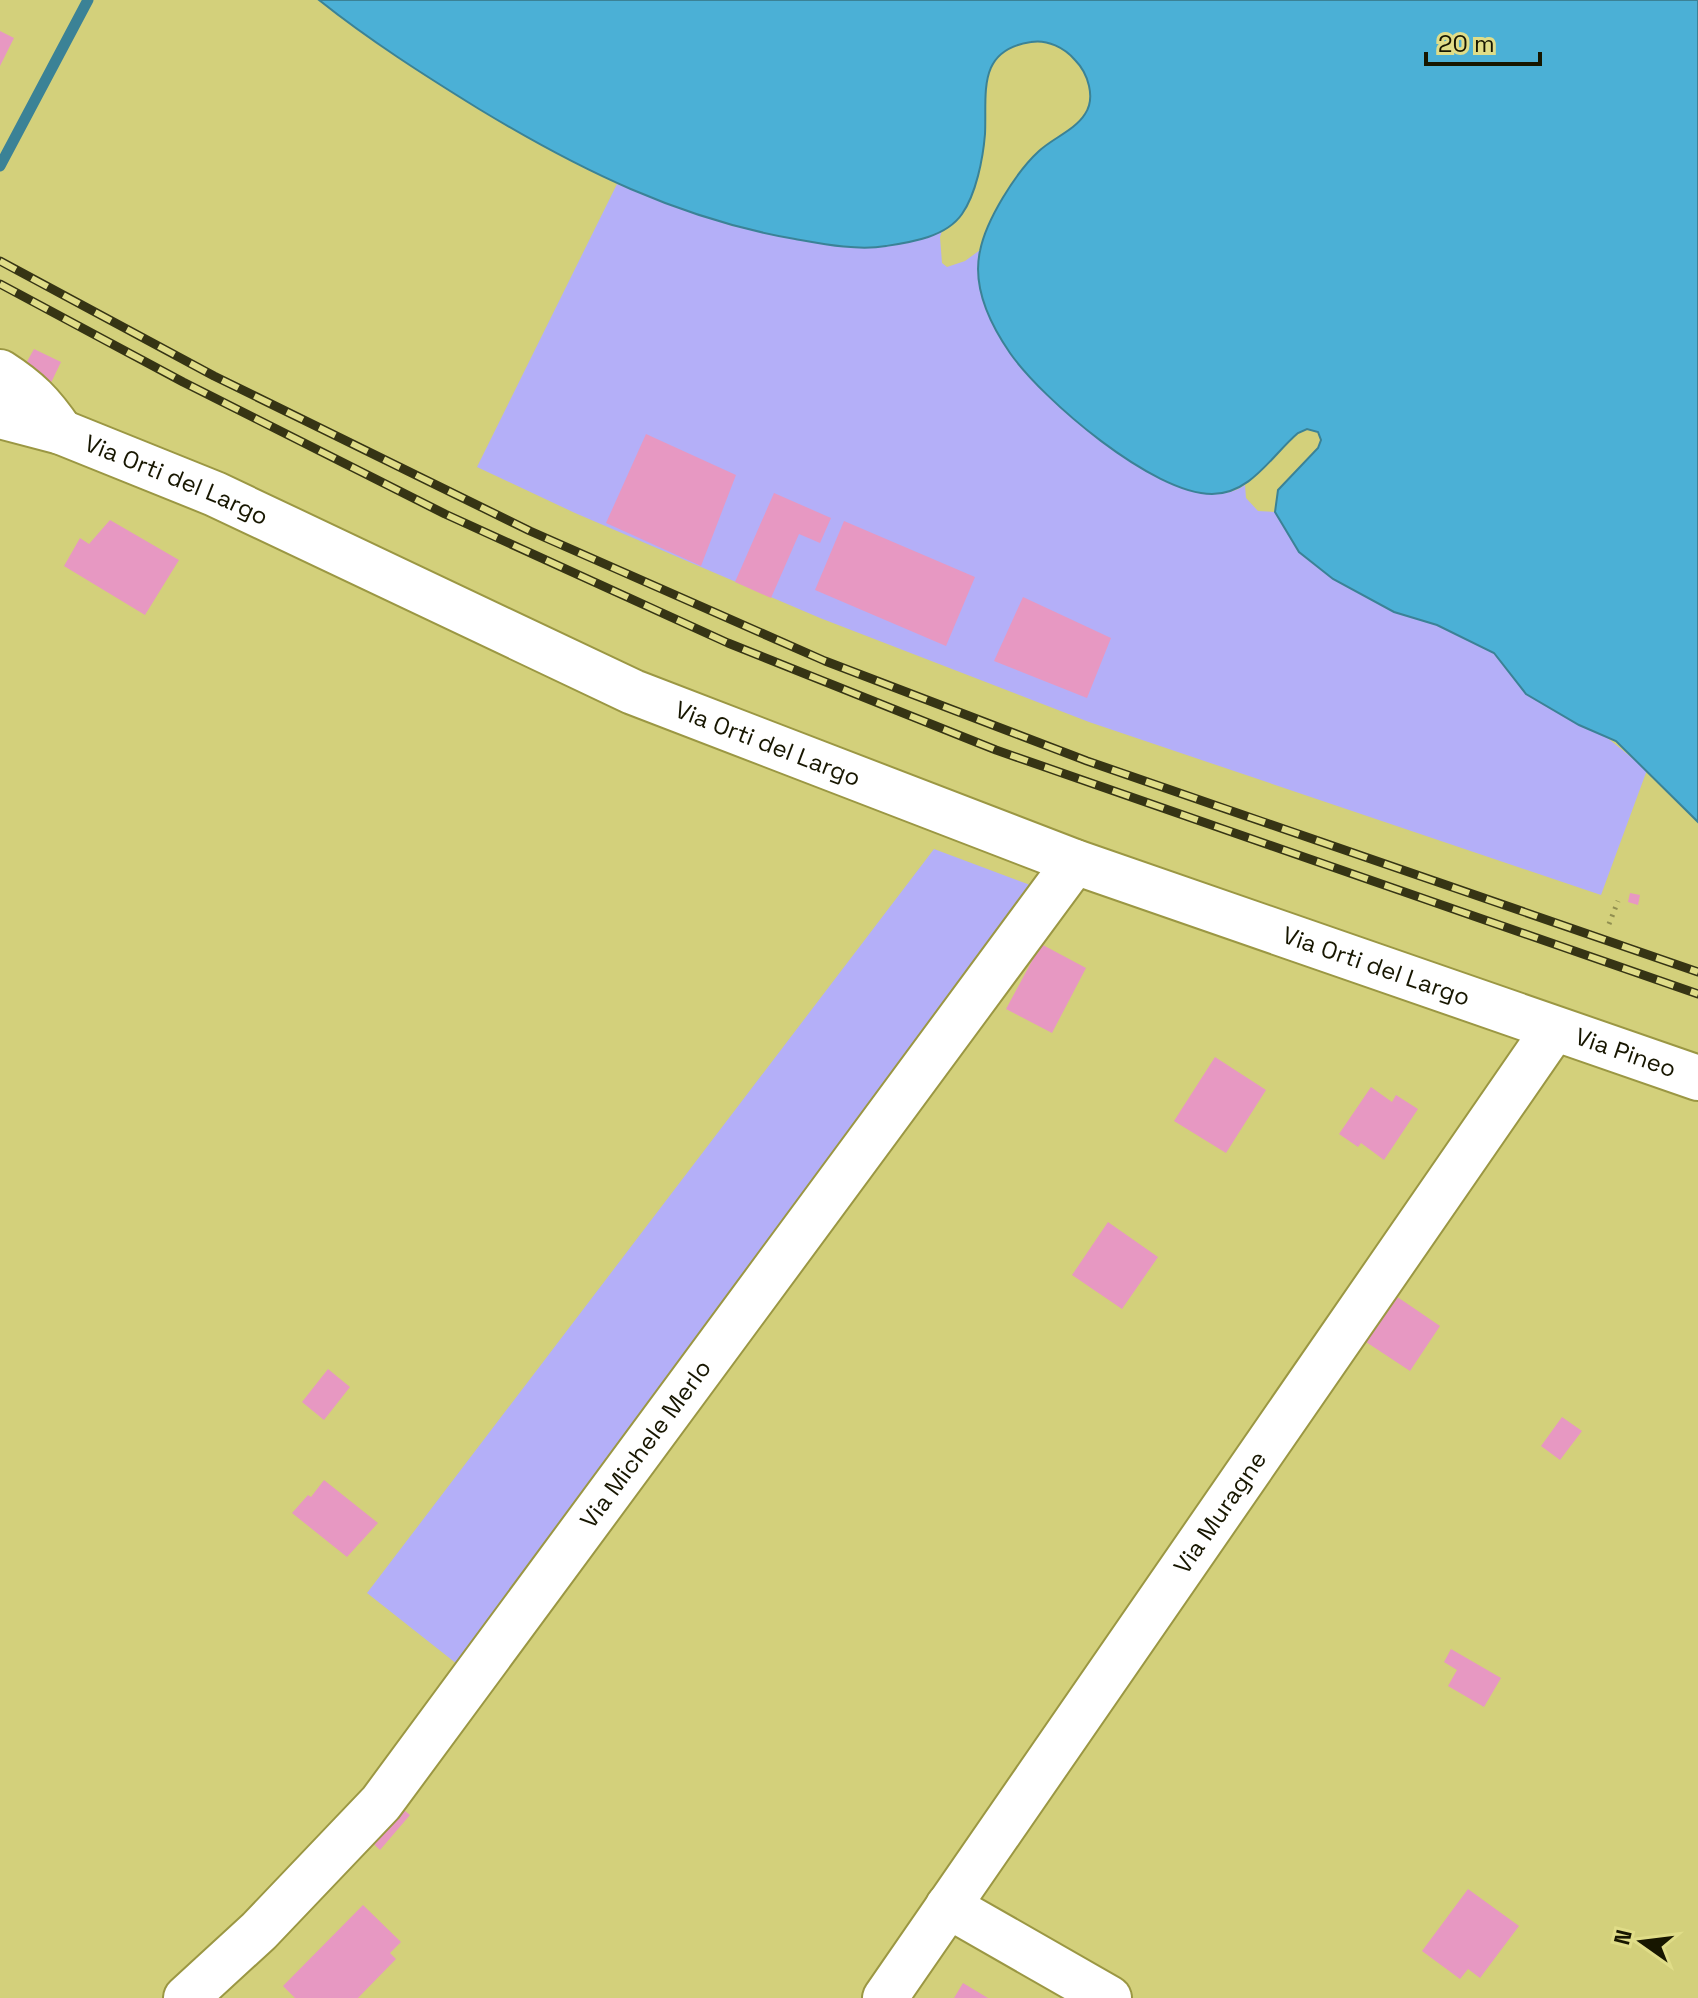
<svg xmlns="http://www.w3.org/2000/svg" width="1698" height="1998" font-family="'Space Grotesk',sans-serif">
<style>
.green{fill:#b4aff8}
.water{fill:#4bb0d6;stroke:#3b8296;stroke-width:2}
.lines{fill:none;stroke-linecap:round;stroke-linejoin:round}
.stream{stroke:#3b8296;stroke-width:11}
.building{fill:#e798c2}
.minor-casing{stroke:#9b9743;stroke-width:48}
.path{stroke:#918f50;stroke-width:5;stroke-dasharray:2 6;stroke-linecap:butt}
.minor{stroke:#fff;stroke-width:44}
.rail-casing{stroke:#363414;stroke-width:9}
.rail{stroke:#e0dd88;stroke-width:6;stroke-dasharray:18;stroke-linecap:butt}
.labels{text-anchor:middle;stroke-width:8;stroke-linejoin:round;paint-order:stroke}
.street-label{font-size:24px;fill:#171600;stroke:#e0dd88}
</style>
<rect width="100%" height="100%" fill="#d3d07b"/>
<path class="green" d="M 617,184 L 732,226 L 912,240 L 942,231 L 940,237 L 942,263 L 947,267 L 965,261 L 980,250 L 979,260 L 1044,391 L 1100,440 L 1201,493 C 1216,495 1232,494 1245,485 L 1246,498 L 1258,511 L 1275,512 L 1299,552 L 1394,612 L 1437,625 L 1494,653 L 1526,694 L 1605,736 L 1647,770 L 1601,895 L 1089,722 L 820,618 L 575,513 L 477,467 Z
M 934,849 L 1041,889 L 457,1664 L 367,1593 Z"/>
<path class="water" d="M 319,0 L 1698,0 L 1698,822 L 1616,741 L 1579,725 L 1526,694 L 1494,653 L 1437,625 L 1394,612 L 1333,579 L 1299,552 L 1275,512 L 1278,490 L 1318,448 L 1321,440 L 1318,432 L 1307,429 L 1298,433 C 1272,455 1251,494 1212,494 C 1153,494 1043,400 1010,353 C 990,324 972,287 980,251 C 986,220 1016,172 1039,151 C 1053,138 1075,130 1085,114 C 1096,98 1088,73 1075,60 C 1065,48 1047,39 1031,42 C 976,50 987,94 985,134 C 983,159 976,194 962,214 C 946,237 912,242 886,246 C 858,251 823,244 795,239 C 679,219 578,169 479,109 C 424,75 369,40 319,0 Z"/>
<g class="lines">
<path class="stream" d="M 0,166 L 88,0"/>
</g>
<path class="building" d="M 0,31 L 14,38 L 0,66 Z
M 34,349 L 61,362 L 48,389 L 20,374 Z
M 646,434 L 736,475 L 701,566 L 606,523 Z
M 774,493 L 831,518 L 820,543 L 799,534 L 771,598 L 735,582 Z
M 110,520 L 179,560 L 145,615 L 64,566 L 80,538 L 89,544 Z
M 844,521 L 975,577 L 946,646 L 815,590 Z
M 1023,597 L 1111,638 L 1087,698 L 994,661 Z
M 1630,893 L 1640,895 L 1638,905 L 1628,902 Z
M 1041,944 L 1086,968 L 1052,1033 L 1006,1009 Z
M 1215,1057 L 1266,1090 L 1226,1153 L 1174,1121 Z
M 1371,1087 L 1392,1102 L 1396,1095 L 1418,1109 L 1384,1160 L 1361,1143 L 1358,1147 L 1339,1134 Z
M 1108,1222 L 1158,1257 L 1122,1309 L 1072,1275 Z
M 1393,1294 L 1440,1326 L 1410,1371 L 1363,1340 Z
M 328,1369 L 350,1387 L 324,1420 L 302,1402 Z
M 1562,1417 L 1582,1431 L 1560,1460 L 1541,1446 Z
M 324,1480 L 378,1523 L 347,1557 L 292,1513 L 308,1495 L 311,1497 Z
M 1451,1649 L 1501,1678 L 1484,1707 L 1448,1686 L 1457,1670 L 1444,1662 Z
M 394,1802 L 410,1815 L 380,1850 L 364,1835 Z
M 1468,1889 L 1519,1926 L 1480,1978 L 1468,1969 L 1460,1979 L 1422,1951 Z
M 363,1905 L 401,1942 L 390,1953 L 396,1959 L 358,1998 L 295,1998 L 283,1986 Z
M 963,1983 L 988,1998 L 954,1998 Z"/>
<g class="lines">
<g class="minor-casing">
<g id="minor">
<path d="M 0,372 C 28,390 42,404 61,432"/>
<path id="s1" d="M 0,416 L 61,432 L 215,494 L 633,692 L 1075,862 L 1698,1078"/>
<path d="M 948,1906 L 1109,1998"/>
<path id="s2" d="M 186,1998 L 259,1931 L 381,1803 L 1075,862"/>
<path id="s3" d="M 885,1998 L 1554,1029"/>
</g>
</g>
<path class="path" d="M 1609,924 L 1618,901"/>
<use href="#minor" class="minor"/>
<g class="rail-casing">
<path id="rail" d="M 0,261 L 214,376 L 530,531 L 825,661 L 1087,761 L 1698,972
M 0,284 L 183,382 L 445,514 L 728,643 L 996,750 L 1698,994"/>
</g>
<use href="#rail" class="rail"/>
</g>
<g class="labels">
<g class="street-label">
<text dy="8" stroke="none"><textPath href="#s1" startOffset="188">Via Orti del Largo</textPath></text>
<text dy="8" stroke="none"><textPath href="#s1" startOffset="836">Via Orti del Largo</textPath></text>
<text dy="8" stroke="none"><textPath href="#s1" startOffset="1484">Via Orti del Largo</textPath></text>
<text dy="8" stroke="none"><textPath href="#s1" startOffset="1748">Via Pineo</textPath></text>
<text dy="8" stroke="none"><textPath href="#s2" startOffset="722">Via Michele Merlo</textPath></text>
<text dy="8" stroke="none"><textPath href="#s3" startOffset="590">Via Muragne</textPath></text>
</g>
</g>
<g transform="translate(1642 1942) rotate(284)" stroke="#e0dd88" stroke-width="6" paint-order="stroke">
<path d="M0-6L14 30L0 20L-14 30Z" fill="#171600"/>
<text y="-12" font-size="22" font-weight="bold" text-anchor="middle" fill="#171600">N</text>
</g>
<path d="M1426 52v12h114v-12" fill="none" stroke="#171600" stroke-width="4"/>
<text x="1438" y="52" font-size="24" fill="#171600" stroke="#e0dd88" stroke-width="6" paint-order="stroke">20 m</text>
</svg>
